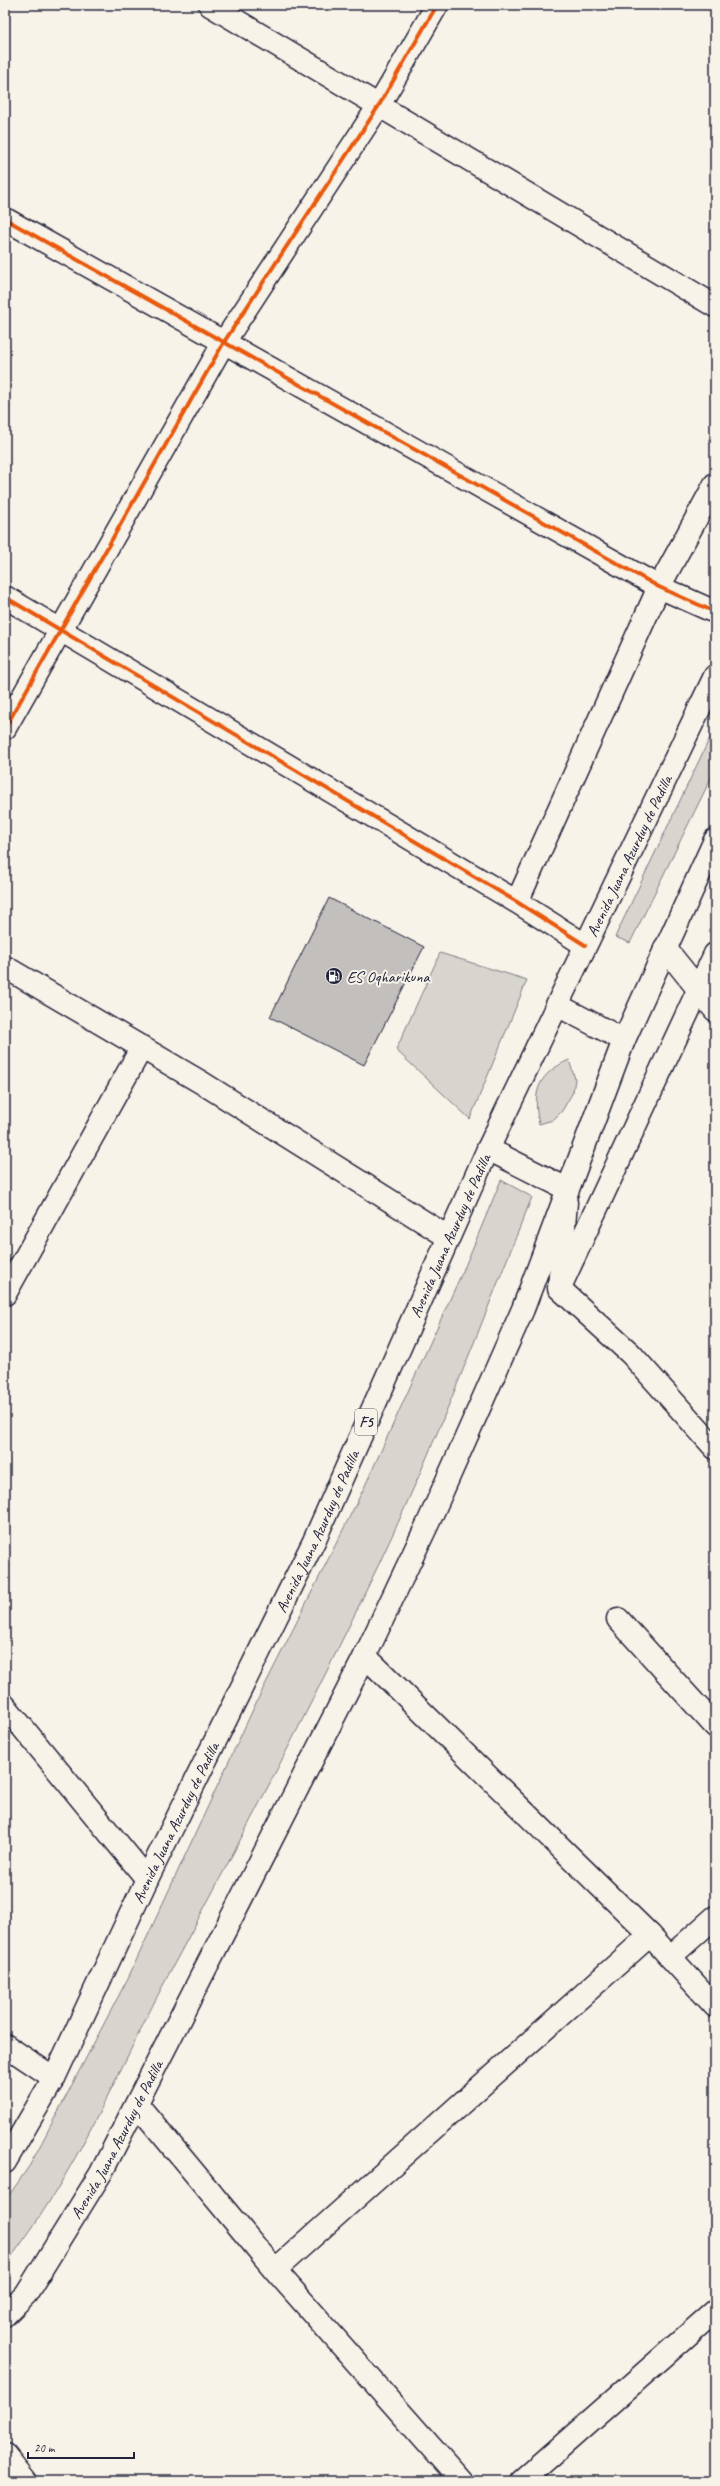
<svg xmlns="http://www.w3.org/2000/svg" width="720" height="2486" font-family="Caveat,sans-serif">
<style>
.green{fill:#d8d5cf;stroke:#7d7c85}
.building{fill:#c2bfbd;stroke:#22223b}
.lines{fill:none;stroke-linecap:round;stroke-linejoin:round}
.minor-casing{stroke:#22223b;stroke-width:25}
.tertiary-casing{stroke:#22223b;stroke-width:25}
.trunk-casing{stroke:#22223b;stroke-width:25}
.minor{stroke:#f7f3e8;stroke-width:22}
.tertiary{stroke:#f7f3e8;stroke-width:22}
.trunk{stroke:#f7f3e8;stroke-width:22}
.cycleway-casing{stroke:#f7f3e8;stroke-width:6}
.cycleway{stroke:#e8590c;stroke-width:4}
.labels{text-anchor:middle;stroke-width:4;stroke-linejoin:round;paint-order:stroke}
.shield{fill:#f7f3e8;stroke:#62616f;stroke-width:1}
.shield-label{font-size:15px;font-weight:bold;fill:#22223b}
.street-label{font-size:16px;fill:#22223b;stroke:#f7f3e8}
.poi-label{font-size:16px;fill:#22223b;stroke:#f7f3e8;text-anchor:start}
</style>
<rect width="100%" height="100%" fill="#f7f3e8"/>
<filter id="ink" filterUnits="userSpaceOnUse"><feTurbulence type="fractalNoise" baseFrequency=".025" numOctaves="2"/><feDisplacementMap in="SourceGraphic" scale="8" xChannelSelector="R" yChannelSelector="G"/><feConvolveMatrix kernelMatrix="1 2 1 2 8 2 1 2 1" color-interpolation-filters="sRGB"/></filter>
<g filter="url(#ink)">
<path class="green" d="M 715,727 L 715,770 L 630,943 L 615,937 Z
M 440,953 L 527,980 L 470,1119 L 396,1050 Z
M 569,1060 L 575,1079 L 573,1092 L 562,1111 L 553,1120 L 539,1124 C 532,1091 538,1074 569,1060 Z
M 501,1180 L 532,1197 C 482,1321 435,1447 377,1568 C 313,1703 243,1836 172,1968 C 119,2068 76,2175 5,2265 L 5,2201 L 30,2165 L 129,1976 L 256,1703 L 364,1488 L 466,1264 Z"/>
<path class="building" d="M 329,898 L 424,947 L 364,1065 L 270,1017 Z"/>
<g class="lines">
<g class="minor-casing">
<path id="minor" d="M 210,5 L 715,306
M 5,219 L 659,587 L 715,612
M 5,597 L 517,902 L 585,945
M 5,728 L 224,342 L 378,107 L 437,5
M 517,902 L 659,587 L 715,484
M 665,948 L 715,1010
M 5,967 L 204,1084 L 448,1237
M 560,1287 L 715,954
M 5,1294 L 142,1047
M 618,1619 L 715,1726
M 5,1706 L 147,1879
M 670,1957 L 715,1917
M 5,2045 L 54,2078
M 137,2104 L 275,2270 L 461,2481
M 275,2270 L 650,1935
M 5,2455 L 26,2481
M 522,2481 L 715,2311"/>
</g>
<g class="tertiary-casing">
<path id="tertiary" d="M 566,1202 L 559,1288 L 631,1354 L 715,1448
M 365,1656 L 650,1935 L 715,2006"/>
</g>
<g class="trunk-casing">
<g id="trunk">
<path d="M 557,1005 L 624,1040"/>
<path d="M 488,1149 L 567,1189"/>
<path id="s1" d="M 5,2162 L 54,2078 L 147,1879 L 314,1541 L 488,1149 L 715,676"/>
<path id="s2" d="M 5,2315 L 26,2294 L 101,2173 L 365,1656 L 429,1521 L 523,1309 L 624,1040 L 715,840"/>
</g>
</g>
<use href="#minor" class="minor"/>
<use href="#tertiary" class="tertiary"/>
<use href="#trunk" class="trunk"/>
<g class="cycleway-casing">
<path id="cycleway" d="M 5,219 L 659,587 L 715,612
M 5,597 L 517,902 L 585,945
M 5,728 L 224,342 L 378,107 L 437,5"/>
</g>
<use href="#cycleway" class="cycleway"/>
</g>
</g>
<defs>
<g id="fuel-disc" transform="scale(0.9)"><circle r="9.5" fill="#22223b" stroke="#f7f3e8"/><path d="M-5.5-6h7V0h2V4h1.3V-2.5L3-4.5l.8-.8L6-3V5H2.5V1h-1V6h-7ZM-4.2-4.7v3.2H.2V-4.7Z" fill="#fff"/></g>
</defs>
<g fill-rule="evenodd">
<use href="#fuel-disc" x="334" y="976"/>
</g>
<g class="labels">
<rect class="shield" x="355" y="1409" width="22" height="26" rx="3"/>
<g class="shield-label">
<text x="366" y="1427">F5</text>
</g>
<g class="street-label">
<text dy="6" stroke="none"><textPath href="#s1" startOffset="1448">Avenida Juana Azurduy de Padilla</textPath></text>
<text dy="6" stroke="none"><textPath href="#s1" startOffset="1028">Avenida Juana Azurduy de Padilla</textPath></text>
<text dy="6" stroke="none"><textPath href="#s1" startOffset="704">Avenida Juana Azurduy de Padilla</textPath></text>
<text dy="6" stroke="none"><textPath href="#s1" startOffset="380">Avenida Juana Azurduy de Padilla</textPath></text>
<text dy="6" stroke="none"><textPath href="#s2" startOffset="209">Avenida Juana Azurduy de Padilla</textPath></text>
</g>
<g class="poi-label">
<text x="347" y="982">ES Oqharikuna</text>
</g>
</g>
<rect width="720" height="2486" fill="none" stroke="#f7f3e8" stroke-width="20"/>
<rect x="10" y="10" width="700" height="2466" fill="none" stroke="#22223b" stroke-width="1.5" filter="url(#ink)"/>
<path d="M28 2452v6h106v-6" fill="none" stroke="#22223b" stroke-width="2"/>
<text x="34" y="2452" font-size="12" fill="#22223b" stroke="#f7f3e8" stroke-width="3" paint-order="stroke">20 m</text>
</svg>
